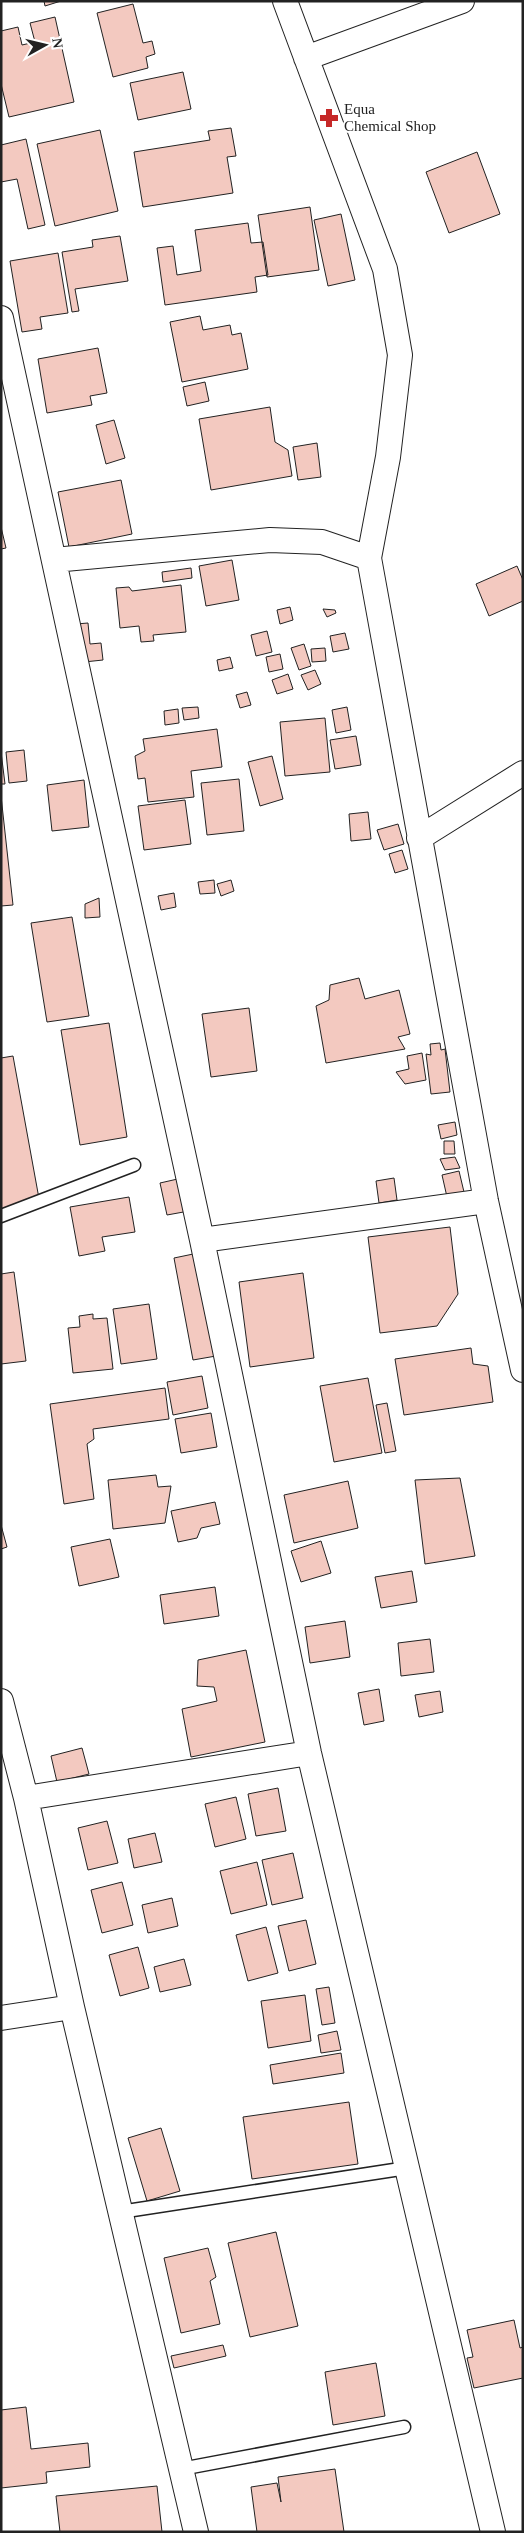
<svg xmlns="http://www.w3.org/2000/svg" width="524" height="2533" font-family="'Times New Roman',serif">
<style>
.building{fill:#f3c9c0;stroke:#222}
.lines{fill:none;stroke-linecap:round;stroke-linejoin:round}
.lane-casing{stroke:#222;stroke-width:15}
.street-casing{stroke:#222;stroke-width:26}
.lane{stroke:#fff;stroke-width:12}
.street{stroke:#fff;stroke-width:24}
.labels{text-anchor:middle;stroke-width:4;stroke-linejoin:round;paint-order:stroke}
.poi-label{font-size:15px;fill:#222;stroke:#fff;text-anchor:start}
</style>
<rect width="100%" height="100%" fill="#fff"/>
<path class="building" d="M 44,1 L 61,1 L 45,6 Z
M 133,4 L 143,43 L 152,41 L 155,54 L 146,57 L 148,68 L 113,77 L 97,13 Z
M 55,17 L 74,102 L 9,117 L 1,84 L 1,31 L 18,27 L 22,45 L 35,42 L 30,23 Z
M 183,72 L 191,109 L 138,120 L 130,83 Z
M 231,128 L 236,156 L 227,157 L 233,193 L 143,207 L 134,152 L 210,140 L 208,131 Z
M 100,130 L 118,211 L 55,226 L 37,144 Z
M 26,139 L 45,225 L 28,229 L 17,179 L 1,182 L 1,145 Z
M 477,152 L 500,214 L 449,233 L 426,172 Z
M 310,207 L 319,270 L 267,277 L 258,215 Z
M 341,214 L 355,280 L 328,286 L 314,220 Z
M 248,223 L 251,243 L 263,242 L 268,275 L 255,277 L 257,292 L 165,305 L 157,248 L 173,246 L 177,275 L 201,271 L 195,230 Z
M 120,236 L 128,281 L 75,289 L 79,311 L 72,312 L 62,252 L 93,247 L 92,240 Z
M 58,253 L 68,313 L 40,317 L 42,329 L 22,332 L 10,261 Z
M 200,316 L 203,330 L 230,325 L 232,335 L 241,333 L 248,369 L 182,382 L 170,322 Z
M 98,348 L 107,393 L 90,396 L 92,405 L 47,413 L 38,359 Z
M 205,382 L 209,401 L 187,406 L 183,387 Z
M 270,407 L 275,442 L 288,450 L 292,476 L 211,490 L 199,419 Z
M 114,420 L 125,458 L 106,464 L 96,425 Z
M 317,443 L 321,477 L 298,480 L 293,447 Z
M 121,480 L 132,534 L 69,547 L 58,492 Z
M 1,527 L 6,548 L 1,549 Z
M 232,560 L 239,600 L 206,606 L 199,566 Z
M 517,566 L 523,580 L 523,601 L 489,616 L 476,584 Z
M 191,568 L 192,578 L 163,582 L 162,572 Z
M 181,585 L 186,632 L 153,635 L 154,641 L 141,642 L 139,626 L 120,628 L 116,588 L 129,587 L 132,591 Z
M 290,607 L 293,620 L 280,624 L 277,610 Z
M 323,609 L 335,610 L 336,613 L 327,617 Z
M 88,623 L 90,644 L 101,643 L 103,660 L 84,662 L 76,624 Z
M 267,631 L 272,652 L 256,656 L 251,635 Z
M 345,633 L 349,649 L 333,652 L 330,636 Z
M 304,644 L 311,666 L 299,670 L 291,648 Z
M 325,648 L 326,661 L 312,662 L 311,649 Z
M 280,654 L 283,669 L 269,672 L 266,657 Z
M 230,657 L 233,668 L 219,671 L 217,660 Z
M 315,670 L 321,684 L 308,690 L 301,675 Z
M 288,674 L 293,689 L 277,694 L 272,680 Z
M 247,692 L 251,705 L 240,708 L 236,695 Z
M 198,707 L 199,718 L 184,720 L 182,708 Z
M 347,707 L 351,730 L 336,733 L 332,710 Z
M 178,709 L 179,723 L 165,725 L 164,711 Z
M 325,718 L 330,772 L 285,776 L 280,722 Z
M 217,729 L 222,767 L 191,771 L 194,797 L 148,802 L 145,778 L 138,779 L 135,756 L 145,751 L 143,739 Z
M 356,736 L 361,765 L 335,769 L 330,740 Z
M 24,750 L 27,781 L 9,783 L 6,752 Z
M 1,752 L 5,784 L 1,784 Z
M 272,756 L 283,799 L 260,806 L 248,762 Z
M 239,779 L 244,831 L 207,835 L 201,783 Z
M 84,780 L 89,827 L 52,831 L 47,785 Z
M 1,796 L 13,905 L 1,906 Z
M 185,800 L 191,844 L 144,850 L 138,806 Z
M 368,812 L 371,839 L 351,841 L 349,814 Z
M 398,824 L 404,844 L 384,850 L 377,830 Z
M 402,850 L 408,869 L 395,873 L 389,854 Z
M 214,880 L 215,893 L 200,894 L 198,882 Z
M 231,880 L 234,891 L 221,896 L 217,884 Z
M 174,893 L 176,907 L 161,910 L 158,896 Z
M 99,898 L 100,917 L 85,918 L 85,904 Z
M 72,917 L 89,1016 L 47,1022 L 31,923 Z
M 359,978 L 365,999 L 399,990 L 410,1034 L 398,1037 L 405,1049 L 326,1063 L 316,1006 L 329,1000 L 330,985 Z
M 249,1008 L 257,1071 L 211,1077 L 202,1014 Z
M 109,1023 L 127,1137 L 80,1145 L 61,1030 Z
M 440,1043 L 441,1050 L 445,1049 L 450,1092 L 431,1094 L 426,1054 L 431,1055 L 430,1044 Z
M 422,1053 L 426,1080 L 405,1084 L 396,1072 L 409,1069 L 407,1056 Z
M 13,1056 L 40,1204 L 1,1211 L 1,1058 Z
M 455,1122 L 457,1135 L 441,1139 L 438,1125 Z
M 444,1141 L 454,1141 L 455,1154 L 444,1154 Z
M 455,1157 L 460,1168 L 445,1170 L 440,1159 Z
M 459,1171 L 464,1192 L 447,1197 L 442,1175 Z
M 182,1178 L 189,1211 L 167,1215 L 160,1183 Z
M 394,1178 L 397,1200 L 379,1203 L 376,1181 Z
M 129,1197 L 135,1232 L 102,1237 L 105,1251 L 79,1256 L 70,1207 Z
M 450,1227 L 458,1294 L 437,1326 L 380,1333 L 368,1237 Z
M 198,1253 L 216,1356 L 193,1360 L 174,1258 Z
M 14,1272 L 26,1361 L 1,1364 L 1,1274 Z
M 303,1273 L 314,1358 L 250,1367 L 239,1282 Z
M 149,1304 L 157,1359 L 121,1364 L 113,1309 Z
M 93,1314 L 93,1319 L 107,1318 L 113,1369 L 73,1373 L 68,1328 L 80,1327 L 79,1316 Z
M 471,1348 L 473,1364 L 488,1366 L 493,1402 L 404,1415 L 395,1359 Z
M 202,1376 L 208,1408 L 173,1415 L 167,1382 Z
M 368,1378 L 382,1453 L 334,1462 L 320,1386 Z
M 165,1388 L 169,1419 L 93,1429 L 94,1439 L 87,1444 L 94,1499 L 64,1504 L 50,1404 Z
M 387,1403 L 396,1451 L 385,1453 L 376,1405 Z
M 211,1413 L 217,1447 L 181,1453 L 175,1419 Z
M 156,1475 L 158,1487 L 171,1486 L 165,1523 L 113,1529 L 108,1480 Z
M 460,1478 L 475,1556 L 425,1564 L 415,1480 Z
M 348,1481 L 358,1528 L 294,1543 L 284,1495 Z
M 215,1502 L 220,1524 L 201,1528 L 197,1538 L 178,1542 L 171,1511 Z
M 1,1525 L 7,1547 L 1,1549 Z
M 110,1539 L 119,1577 L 79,1586 L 71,1547 Z
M 321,1541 L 331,1573 L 301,1582 L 291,1551 Z
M 412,1571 L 417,1602 L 381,1608 L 375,1577 Z
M 215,1587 L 219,1616 L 164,1624 L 160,1595 Z
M 345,1621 L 350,1657 L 310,1663 L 305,1627 Z
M 430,1639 L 434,1672 L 401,1676 L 398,1643 Z
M 246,1650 L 265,1742 L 191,1757 L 182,1709 L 217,1701 L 214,1687 L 197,1686 L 198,1660 Z
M 379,1689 L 384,1721 L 364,1725 L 358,1693 Z
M 440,1691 L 443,1712 L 419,1717 L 415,1695 Z
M 82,1748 L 89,1774 L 57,1782 L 51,1756 Z
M 278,1788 L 286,1831 L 256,1836 L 248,1794 Z
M 236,1797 L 246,1839 L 215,1847 L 205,1804 Z
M 107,1821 L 118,1863 L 88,1870 L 78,1828 Z
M 155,1833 L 162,1862 L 134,1868 L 128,1839 Z
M 293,1853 L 303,1898 L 272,1905 L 262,1860 Z
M 257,1862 L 267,1905 L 231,1914 L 220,1871 Z
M 122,1882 L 133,1925 L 102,1933 L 91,1890 Z
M 172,1898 L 178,1926 L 148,1933 L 142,1905 Z
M 306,1920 L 316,1964 L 289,1971 L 278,1926 Z
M 266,1927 L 278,1973 L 248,1981 L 236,1935 Z
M 138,1947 L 149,1988 L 120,1996 L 109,1955 Z
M 184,1959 L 191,1985 L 160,1992 L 154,1967 Z
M 329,1987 L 335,2023 L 322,2025 L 316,1989 Z
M 305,1995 L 311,2041 L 268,2048 L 261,2001 Z
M 337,2031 L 341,2050 L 321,2053 L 318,2035 Z
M 341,2053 L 344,2073 L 273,2084 L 270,2065 Z
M 349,2102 L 358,2164 L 252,2179 L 243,2117 Z
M 161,2128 L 180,2191 L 147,2201 L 128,2138 Z
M 276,2232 L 298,2326 L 250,2337 L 228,2243 Z
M 208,2248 L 216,2277 L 210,2281 L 220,2324 L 181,2333 L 164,2258 Z
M 514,2320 L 520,2348 L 523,2347 L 523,2378 L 474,2388 L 467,2358 L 473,2357 L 467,2330 Z
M 223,2345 L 226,2356 L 174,2368 L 171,2356 Z
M 376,2363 L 385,2416 L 333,2425 L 325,2372 Z
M 26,2407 L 31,2449 L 88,2443 L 90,2467 L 46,2472 L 47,2483 L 1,2488 L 1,2410 Z
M 335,2469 L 344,2532 L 257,2532 L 251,2487 L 277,2483 L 281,2502 L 278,2477 Z
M 157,2486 L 162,2532 L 60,2532 L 56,2496 Z"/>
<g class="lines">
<g class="lane-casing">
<path id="lane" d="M 1,1216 L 134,1165
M 120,2212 L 407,2168
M 181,2469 L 404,2427"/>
</g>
<g class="street-casing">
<path id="street" d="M 285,1 L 385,269 L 400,355 L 388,457 L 369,558 L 486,1201 L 523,1370
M 306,58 L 462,1
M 1,318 L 202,1240 L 309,1753 L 493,2532
M 54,560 L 270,540 L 322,542 L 369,558
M 419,838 L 523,773
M 202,1240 L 486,1201
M 1,1701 L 26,1798 L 72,2007 L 196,2532
M 26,1798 L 309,1753
M 1,2018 L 72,2007"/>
</g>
<use href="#lane" class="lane"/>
<use href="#street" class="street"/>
</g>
<defs>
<g id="pharmacy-bare" transform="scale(1.5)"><path d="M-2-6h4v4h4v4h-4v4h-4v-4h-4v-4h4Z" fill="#c62828" stroke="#fff" stroke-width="2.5" paint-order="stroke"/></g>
</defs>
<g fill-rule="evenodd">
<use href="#pharmacy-bare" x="329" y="118"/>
</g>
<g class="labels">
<g class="poi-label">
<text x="344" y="114">Equa<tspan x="344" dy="17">Chemical Shop</tspan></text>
</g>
</g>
<rect width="524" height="2533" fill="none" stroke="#222222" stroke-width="5"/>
<g transform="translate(45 45) rotate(82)" stroke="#ffffff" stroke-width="4" paint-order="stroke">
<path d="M0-4L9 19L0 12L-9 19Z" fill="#222222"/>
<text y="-8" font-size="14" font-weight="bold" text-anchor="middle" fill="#222222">N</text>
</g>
</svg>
